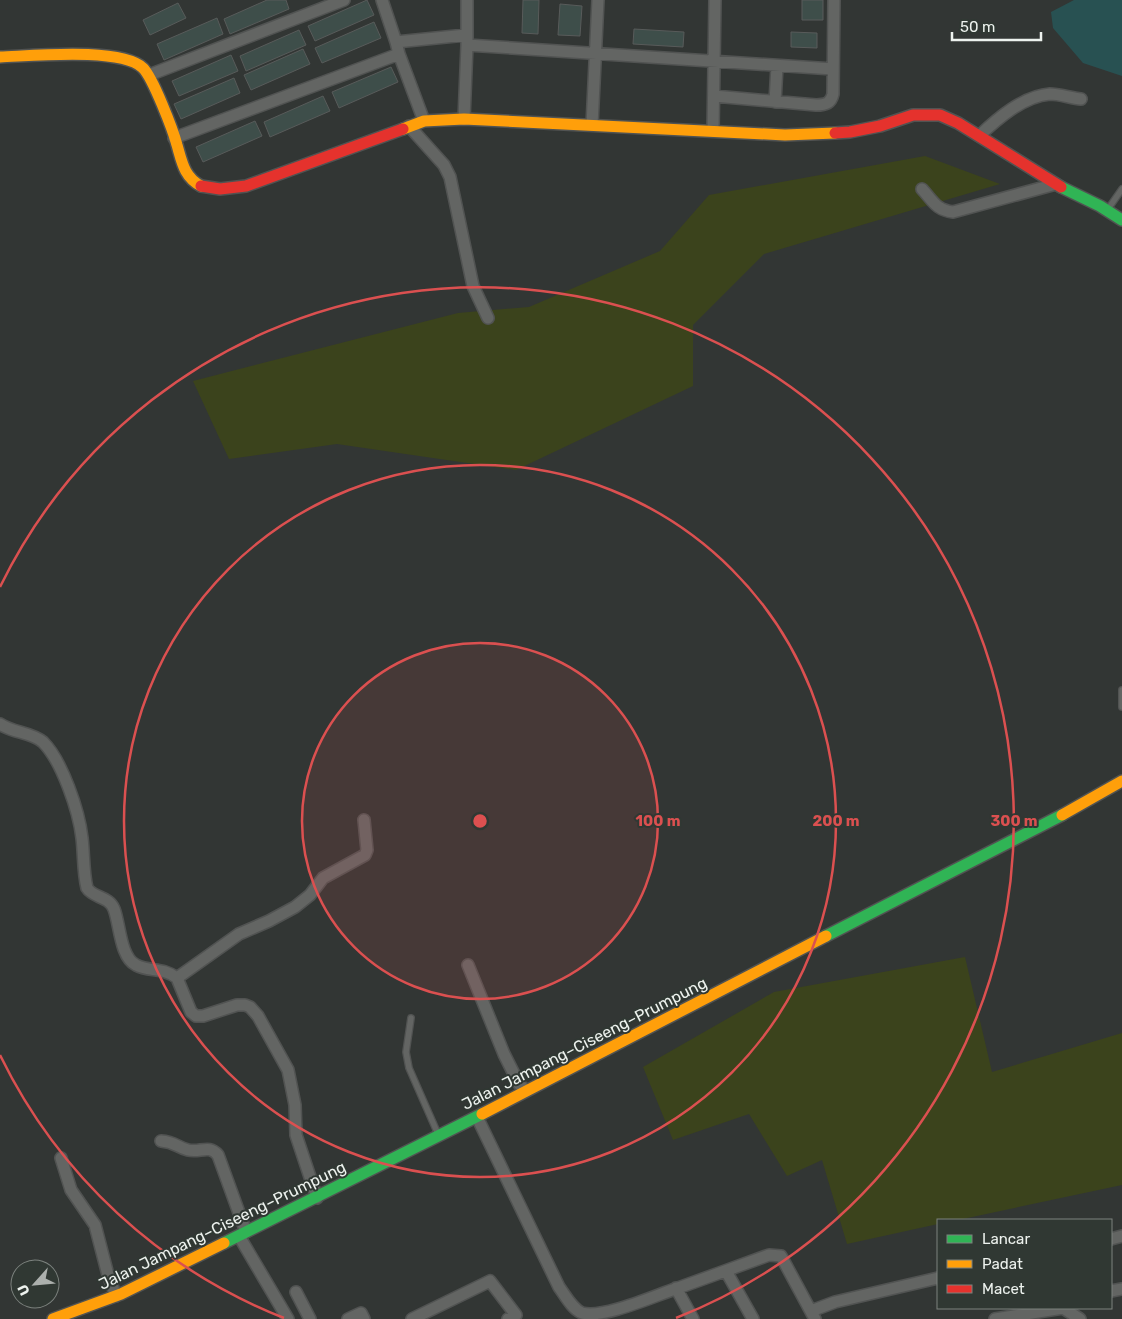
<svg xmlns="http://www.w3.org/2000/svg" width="1122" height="1319" font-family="Rubik,sans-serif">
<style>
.green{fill:#3b431c}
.water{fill:#285152}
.building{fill:#3e4e4a;stroke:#585b5a}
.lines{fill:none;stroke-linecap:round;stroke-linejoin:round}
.lane-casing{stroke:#515352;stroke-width:8}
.street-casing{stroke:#515352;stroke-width:14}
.fast-casing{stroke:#515352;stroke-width:14}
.slow-casing{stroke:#515352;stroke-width:14}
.jam-casing{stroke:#515352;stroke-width:14}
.lane{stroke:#636563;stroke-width:5.5}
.street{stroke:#636563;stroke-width:11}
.fast{stroke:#30b455;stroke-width:11}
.slow{stroke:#ff9f0a;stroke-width:11}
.jam{stroke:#e5322d;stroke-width:11}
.ring{fill:none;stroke:#db5050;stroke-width:2.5}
.labels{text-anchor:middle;stroke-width:4;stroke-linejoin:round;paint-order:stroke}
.street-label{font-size:16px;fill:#edf2ee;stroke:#303833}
.centre{fill:#db5050;stroke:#303833;stroke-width:2.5}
.ring-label{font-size:15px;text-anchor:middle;font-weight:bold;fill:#db5050;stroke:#303833;stroke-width:4;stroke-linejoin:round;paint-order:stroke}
</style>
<rect width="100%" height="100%" fill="#323634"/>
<path class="green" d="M 925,156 L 1000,184 L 764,254 L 693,325 L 693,386 L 516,470 L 337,444 L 229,459 L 193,381 L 458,313 L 529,307 L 660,251 L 709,195 Z
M 965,957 L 992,1072 L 1122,1033 L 1122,1185 L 958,1220 L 938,1220 L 938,1224 L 847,1244 L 822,1160 L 787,1176 L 749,1114 L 673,1140 L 643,1067 L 774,992 Z"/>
<path class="water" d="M 1074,0 L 1122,0 L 1122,76 L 1083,63 L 1053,28 L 1051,12 Z"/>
<path class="building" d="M 267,0 L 286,0 L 289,9 L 230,34 L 224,19 Z
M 367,0 L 374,15 L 315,41 L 308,26 Z
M 523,0 L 539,0 L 538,34 L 522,33 Z
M 802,0 L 823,0 L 823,20 L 802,20 Z
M 178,3 L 186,18 L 150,35 L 143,20 Z
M 560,4 L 582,6 L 580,36 L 558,35 Z
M 217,18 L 223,34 L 164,60 L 157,44 Z
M 374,22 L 381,38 L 322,63 L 315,48 Z
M 634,29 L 684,32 L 683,47 L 633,44 Z
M 299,30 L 306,45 L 246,71 L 240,56 Z
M 791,32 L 817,33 L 817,48 L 791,47 Z
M 303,49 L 310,64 L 251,90 L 244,75 Z
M 231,55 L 238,71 L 179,96 L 172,81 Z
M 391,67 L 398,82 L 339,108 L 332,92 Z
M 234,78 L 240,93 L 181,119 L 174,104 Z
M 323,96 L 330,111 L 270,137 L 264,122 Z
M 255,121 L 262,136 L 203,162 L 196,147 Z"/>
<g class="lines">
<g class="lane-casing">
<path id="lane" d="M 1108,209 L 1122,189
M 1122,690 L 1122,707
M 411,1018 L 406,1052 L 409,1068 L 438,1134"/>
</g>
<g class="street-casing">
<path id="street" d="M 382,0 L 396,42 L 399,54 L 424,121
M 396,42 L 466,35
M 467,45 L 833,69
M 149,75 L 344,0
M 714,96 L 816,105 C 826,105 831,103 833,94 L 834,0
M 775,102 L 777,66
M 464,119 L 467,45 L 467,0
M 592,125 L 598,0
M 409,126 L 444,165 L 450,177 L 473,286 L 488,318
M 713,131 L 715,0
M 979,136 C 997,119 1023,96 1050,94 C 1059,94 1071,98 1081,99
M 174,138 L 399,54
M 922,189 C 933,201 936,210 953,212 L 1056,184
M 0,724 C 13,733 31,732 43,742 C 62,761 79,811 82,838 C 84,854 83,872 87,888 C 93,898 109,896 114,909 C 120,924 120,957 136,965 C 149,972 163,967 177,978 L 191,1012 L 196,1016 L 203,1016 L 237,1005 L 245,1005 L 250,1007 L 258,1016 L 288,1070 L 295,1105 L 296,1135 L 317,1198
M 468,965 L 504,1054 L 519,1084 L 526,1091
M 177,978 L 239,934 L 269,921 L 295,907 L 310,895 L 323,878 L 365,855 L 367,850 L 364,820
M 477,1117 L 559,1287 C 565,1295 572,1309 582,1313 C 604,1319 656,1295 678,1288 C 708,1277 739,1266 769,1255 L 781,1256 L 815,1319
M 161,1141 C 175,1142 177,1147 188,1150 C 200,1153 209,1144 218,1155 L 246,1232
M 61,1158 L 71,1190 L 95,1225 L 108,1275 L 116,1296
M 239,1236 L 288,1319
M 1111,1239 L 1122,1236
M 726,1271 L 753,1319
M 676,1288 L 693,1319
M 1111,1291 L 1122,1289
M 296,1292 L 310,1319
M 811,1311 L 835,1302 L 938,1278
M 348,1319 L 361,1313 L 364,1319
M 412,1319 L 490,1281 L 516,1315 L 508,1319
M 995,1319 L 1063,1308 L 1080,1319"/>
</g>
<g class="fast-casing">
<path id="fast" d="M 1061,187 L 1100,206 L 1122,220
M 826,936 L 1062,815
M 224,1243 L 482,1114"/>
</g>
<g class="slow-casing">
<path id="slow" d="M 0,57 C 31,56 121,47 143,68 C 153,78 173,130 177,145 C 182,162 184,177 201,186
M 403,129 L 424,121 L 464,119 L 785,135 L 835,133
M 1062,815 L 1122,781
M 482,1114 L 826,936
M 53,1319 L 121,1294 L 224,1243"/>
</g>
<g class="jam-casing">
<path id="jam" d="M 835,133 L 850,132 L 880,126 L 913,115 L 940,115 L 958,123 L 1061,187
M 201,186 L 220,189 L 246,186 L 403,129"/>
</g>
<use href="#lane" class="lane"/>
<use href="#street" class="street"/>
<use href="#fast" class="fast"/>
<use href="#slow" class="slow"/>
<use href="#jam" class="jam"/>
</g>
<circle cx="480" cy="821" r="178" fill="#db5050" fill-opacity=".12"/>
<g class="ring">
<circle cx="480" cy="821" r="178"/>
<circle cx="480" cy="821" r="356"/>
<path d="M284 1318A534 534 0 0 1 0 1055M0 587A534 534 0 1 1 676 1318"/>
</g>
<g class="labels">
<g class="street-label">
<text transform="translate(584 1043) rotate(-27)" y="6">Jalan Jampang–Ciseeng–Prumpung</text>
<text transform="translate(222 1225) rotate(-26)" y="6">Jalan Jampang–Ciseeng–Prumpung</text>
</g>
</g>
<circle cx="480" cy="821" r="8" class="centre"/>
<g class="ring-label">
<text x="658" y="826">100 m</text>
<text x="836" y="826">200 m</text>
<text x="1014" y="826">300 m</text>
</g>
<rect x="937" y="1219" width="175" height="90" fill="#303833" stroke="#7c827e"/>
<rect x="947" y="1235" width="25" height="8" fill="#30b455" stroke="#7c827e"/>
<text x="982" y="1244" font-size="15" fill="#edf2ee">Lancar</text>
<rect x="947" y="1260" width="25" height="8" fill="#ff9f0a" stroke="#7c827e"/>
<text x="982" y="1269" font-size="15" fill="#edf2ee">Padat</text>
<rect x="947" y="1285" width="25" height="8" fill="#e5322d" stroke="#7c827e"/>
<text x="982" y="1294" font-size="15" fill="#edf2ee">Macet</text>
<g transform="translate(35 1284) rotate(243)"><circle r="24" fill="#303833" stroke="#7c827e"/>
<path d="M0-4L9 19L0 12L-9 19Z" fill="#acb0ad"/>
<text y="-8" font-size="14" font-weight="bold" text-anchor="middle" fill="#edf2ee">U</text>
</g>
<path d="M952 32v8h89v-8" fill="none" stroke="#edf2ee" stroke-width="2.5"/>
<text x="960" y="32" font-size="15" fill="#edf2ee" stroke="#303833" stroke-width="4" paint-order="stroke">50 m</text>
</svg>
